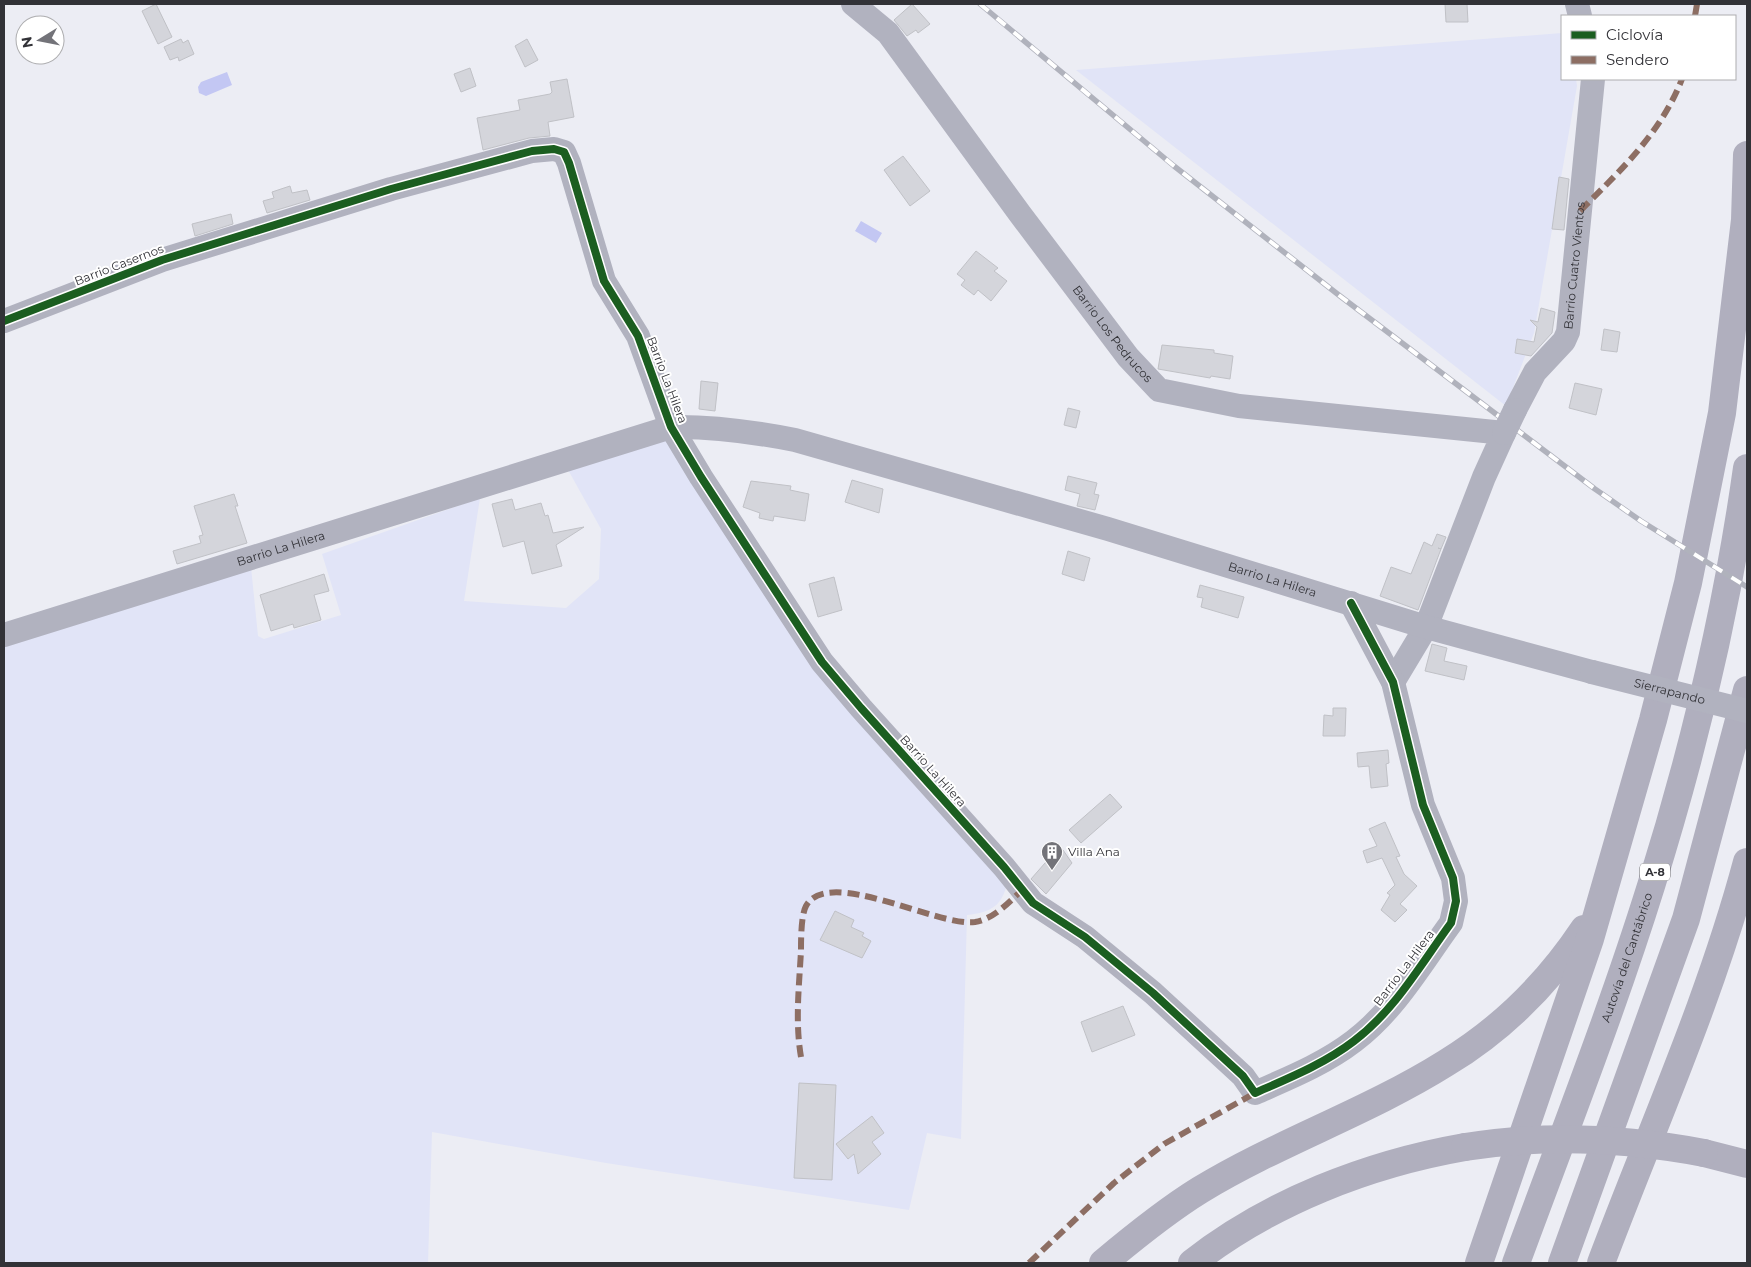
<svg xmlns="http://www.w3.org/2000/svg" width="1751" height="1267" font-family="Montserrat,sans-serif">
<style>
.green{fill:#e1e4f7}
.water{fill:#c3c7f3}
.building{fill:#d4d5db;stroke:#c0c1c6}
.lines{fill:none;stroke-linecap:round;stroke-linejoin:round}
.minor{stroke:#b1b2bf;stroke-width:24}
.highway{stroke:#b0afbe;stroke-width:28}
.rail-casing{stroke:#b0b2bc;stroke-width:5.5}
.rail{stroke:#fff;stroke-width:4;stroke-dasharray:11;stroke-linecap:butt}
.minor-bridge{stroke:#b1b2bf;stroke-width:24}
.highway-bridge{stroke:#b0afbe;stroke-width:28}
.quiet{stroke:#8d6e63;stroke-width:6;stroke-dasharray:12 6;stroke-linecap:butt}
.cycleway-casing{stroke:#fff;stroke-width:11}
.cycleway{stroke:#1b5e20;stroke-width:8}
.labels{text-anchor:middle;stroke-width:4;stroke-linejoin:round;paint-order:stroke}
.shield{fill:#fff;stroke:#707073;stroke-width:1}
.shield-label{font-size:11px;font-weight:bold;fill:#323237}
.street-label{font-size:12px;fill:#323237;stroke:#fff}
.poi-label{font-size:12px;fill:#323237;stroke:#fff;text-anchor:start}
</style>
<rect width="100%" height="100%" fill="#ecedf4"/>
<path class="green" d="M 1562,33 L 1562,79 L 1576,79 L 1577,86 L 1534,333 L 1506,406 L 1076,70 Z
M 665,437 L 815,657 L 1008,879 C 1003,906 992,912 967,915 L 961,1139 L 927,1133 L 909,1210 L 606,1163 L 432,1132 L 428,1263 L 4,1263 L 4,643 L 251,567 L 258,636 L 264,639 L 341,615 L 322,554 L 480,498 L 464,601 L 566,608 L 599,579 L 601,529 L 567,468 Z"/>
<path class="water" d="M 227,72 L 232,85 L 206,96 L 199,93 L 198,87 L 201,82 Z
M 861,221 L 882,233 L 876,243 L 855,231 Z"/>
<path class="building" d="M 156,4 L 172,37 L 158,44 L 142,11 Z
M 912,4 L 930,24 L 918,33 L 916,30 L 907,36 L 894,20 Z
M 1445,4 L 1467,4 L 1468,22 L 1446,22 Z
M 181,39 L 183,43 L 188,40 L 194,54 L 179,61 L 178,57 L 170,60 L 164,47 Z
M 527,39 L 538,60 L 525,67 L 515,46 Z
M 470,68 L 476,86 L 461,92 L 454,74 Z
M 567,79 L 574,117 L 548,122 L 550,136 L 529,138 L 483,150 L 477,118 L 520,110 L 518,100 L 550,94 L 552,92 L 550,82 Z
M 903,156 L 930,191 L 910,206 L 884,170 Z
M 1559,177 L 1569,179 L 1564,230 L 1552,229 Z
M 290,186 L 292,193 L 307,190 L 310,200 L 267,213 L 263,201 L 274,198 L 272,192 Z
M 231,214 L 233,224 L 195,236 L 192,224 Z
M 976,251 L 998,268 L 994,271 L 1007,281 L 991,301 L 978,290 L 974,295 L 961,285 L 965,280 L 957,274 Z
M 1541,308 L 1555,312 L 1552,333 L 1531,356 L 1515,353 L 1517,339 L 1534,342 L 1537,327 L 1530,320 L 1538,322 Z
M 1604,329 L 1620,332 L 1617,352 L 1601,350 Z
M 1162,345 L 1214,350 L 1214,353 L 1233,356 L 1230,379 L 1211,376 L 1210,378 L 1158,369 Z
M 701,381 L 718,383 L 715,411 L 699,409 Z
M 1575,383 L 1602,389 L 1596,415 L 1569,408 Z
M 1068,408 L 1080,411 L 1076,428 L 1064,425 Z
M 1068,476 L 1097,483 L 1094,494 L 1099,495 L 1095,510 L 1077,506 L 1080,494 L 1065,490 Z
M 852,480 L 883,489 L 879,513 L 845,502 Z
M 751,481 L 791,486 L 790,490 L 809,494 L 805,521 L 774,516 L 773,521 L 759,518 L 760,513 L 743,507 Z
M 234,494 L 238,506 L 235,506 L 247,543 L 177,564 L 173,551 L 201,543 L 199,536 L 203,535 L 194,506 Z
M 512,499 L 515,510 L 541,503 L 545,516 L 548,515 L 553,533 L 584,527 L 556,545 L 562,566 L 532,574 L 524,541 L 503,547 L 492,504 Z
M 1437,534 L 1446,537 L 1441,549 L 1438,548 L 1441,549 L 1418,610 L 1380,596 L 1391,567 L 1411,574 L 1424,542 L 1432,546 Z
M 1068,551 L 1090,558 L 1084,581 L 1062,574 Z
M 324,574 L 329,591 L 314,595 L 321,620 L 294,628 L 293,624 L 271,631 L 260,595 Z
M 834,577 L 842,610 L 818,617 L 809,584 Z
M 1200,585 L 1244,597 L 1238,618 L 1201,607 L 1203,598 L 1197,597 Z
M 1432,644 L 1447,648 L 1444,661 L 1467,666 L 1464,680 L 1425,671 Z
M 1333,708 L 1346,708 L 1345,736 L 1323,736 L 1324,715 L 1333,716 Z
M 1388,750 L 1389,763 L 1386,764 L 1388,786 L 1371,788 L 1369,766 L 1358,767 L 1357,753 Z
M 1110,794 L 1122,807 L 1081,843 L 1069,830 Z
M 1385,822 L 1400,856 L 1396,857 L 1404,874 L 1417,886 L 1400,904 L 1407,910 L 1395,922 L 1381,910 L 1390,895 L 1387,893 L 1395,885 L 1382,858 L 1367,863 L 1363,851 L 1377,846 L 1369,829 Z
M 1063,850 L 1072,863 L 1046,894 L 1031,879 L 1052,855 Z
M 835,911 L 854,920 L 851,927 L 864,933 L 862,936 L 871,941 L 862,958 L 820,940 Z
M 1123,1006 L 1135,1035 L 1092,1052 L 1081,1022 Z
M 799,1083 L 836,1085 L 832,1180 L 794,1178 Z
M 872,1116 L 884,1133 L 872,1142 L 881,1154 L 858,1174 L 854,1154 L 848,1159 L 836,1144 Z"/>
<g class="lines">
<g class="minor">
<path id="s1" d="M 853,4 L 888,33 L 1020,214 L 1128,357 L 1159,390 L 1239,406 L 1504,433 L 1484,477 L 1426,627 L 1393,682"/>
<path d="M 1577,4 L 1580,16"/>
<path d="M 4,321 L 162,260 L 391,189 L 532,151 L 554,149 L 564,152 L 569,163 L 604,281 L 638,336 L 671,427 L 701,477 L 822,662 L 861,708 L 1004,867 L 1033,903 L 1085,937 L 1153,993 L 1243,1076 L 1255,1093 C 1289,1078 1324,1064 1354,1041 C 1395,1010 1421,964 1451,923 L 1456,901 L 1453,878 L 1423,805 L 1393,682 L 1351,603"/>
<path id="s2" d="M 1515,410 L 1535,372 L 1564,341 L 1568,332 L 1593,79"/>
<path id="s3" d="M 4,635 L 671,427 C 714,426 754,432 795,440 L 1108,529 L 1426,627 L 1592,672"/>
</g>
<g class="highway">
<path d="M 1704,1153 L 1747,1164"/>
<path d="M 1103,1263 C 1134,1237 1166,1211 1200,1190 C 1279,1142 1368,1112 1446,1063 C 1502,1029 1548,983 1584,929"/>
<path d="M 1192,1263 C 1270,1202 1368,1164 1465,1147"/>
<path d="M 1479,1263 L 1590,939 L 1653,720 L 1688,583 L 1722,413 L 1745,220 L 1747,155"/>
<path id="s4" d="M 1516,1263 C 1562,1138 1611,1014 1651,886 C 1694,749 1727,610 1747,468"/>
<path d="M 1562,1263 L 1686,919 L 1747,690"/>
<path d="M 1601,1263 C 1651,1130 1710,1000 1747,862"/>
</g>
<g class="rail-casing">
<path id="rail" d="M 980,4 L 1174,166 L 1340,296 L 1595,489 L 1641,521 L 1747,587"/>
</g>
<use href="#rail" class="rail"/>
<g class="minor-bridge">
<path d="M 1504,433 L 1515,410"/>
<path id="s5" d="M 1592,672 L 1747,711"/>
</g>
<path class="highway-bridge" d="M 1465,1147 C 1546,1134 1624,1138 1704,1153"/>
<path class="quiet" d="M 1695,16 L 1697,4
M 1580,211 C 1621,170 1661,133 1682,79
M 801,1057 C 795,1022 799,987 801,951 C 801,940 801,915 806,906 C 828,866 937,927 975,922 C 994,919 1009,902 1022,890
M 1029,1263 L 1114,1183 L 1164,1144 L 1255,1093"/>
<g class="cycleway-casing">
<path id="cycleway" d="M 4,321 L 162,260 L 391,189 L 532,151 L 554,149 L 564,152 L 569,163 L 604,281 L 638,336 L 671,427 L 701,477 L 822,662 L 861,708 L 1004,867 L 1033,903 L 1085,937 L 1153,993 L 1243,1076 L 1255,1093 C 1289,1078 1324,1064 1354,1041 C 1395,1010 1421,964 1451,923 L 1456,901 L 1453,878 L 1423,805 L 1393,682 L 1351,603"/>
</g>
<use href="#cycleway" class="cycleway"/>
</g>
<defs>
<g id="building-pin" transform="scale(1.125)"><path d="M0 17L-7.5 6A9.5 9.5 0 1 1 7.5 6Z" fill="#737379" stroke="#fff"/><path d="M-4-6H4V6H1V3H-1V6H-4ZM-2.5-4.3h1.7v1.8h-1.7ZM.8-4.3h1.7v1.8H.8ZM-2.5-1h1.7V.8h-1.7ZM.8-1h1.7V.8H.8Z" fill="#fff"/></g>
</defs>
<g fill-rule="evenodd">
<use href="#building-pin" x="1052" y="852"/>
</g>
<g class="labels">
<rect class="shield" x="1640" y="863.5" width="30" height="17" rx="4"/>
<g class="shield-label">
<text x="1655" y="876">A-8</text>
</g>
<g class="street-label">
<text transform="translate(119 265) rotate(-21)" y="4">Barrio Casernos</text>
<text dy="4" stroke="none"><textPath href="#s2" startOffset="162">Barrio Cuatro Vientos</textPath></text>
<text dy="4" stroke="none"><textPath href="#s1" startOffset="421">Barrio Los Pedrucos</textPath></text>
<text transform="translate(667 380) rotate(69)" y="4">Barrio La Hilera</text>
<text dy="4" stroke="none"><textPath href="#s3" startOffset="290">Barrio La Hilera</textPath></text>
<text dy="4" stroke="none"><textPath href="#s3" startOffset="1321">Barrio La Hilera</textPath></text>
<text dy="4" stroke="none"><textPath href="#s5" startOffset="80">Sierrapando</textPath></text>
<text transform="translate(933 771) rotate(48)" y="4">Barrio La Hilera</text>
<text dy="4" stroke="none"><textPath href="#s4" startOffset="325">Autovía del Cantábrico</textPath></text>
<text transform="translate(1404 968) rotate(-53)" y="4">Barrio La Hilera</text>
</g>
<g class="poi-label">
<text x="1068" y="856">Villa Ana</text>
</g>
</g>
<rect width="1751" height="1267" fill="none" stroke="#323237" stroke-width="10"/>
<rect x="1561" y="15" width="175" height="65" fill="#ffffff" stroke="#adadaf"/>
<rect x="1571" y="31" width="25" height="8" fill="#1b5e20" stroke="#adadaf"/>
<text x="1606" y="40" font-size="15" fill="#323237">Ciclovía</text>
<rect x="1571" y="56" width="25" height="8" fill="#8d6e63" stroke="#adadaf"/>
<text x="1606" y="65" font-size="15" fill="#323237">Sendero</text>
<g transform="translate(40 40) rotate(260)"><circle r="24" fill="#ffffff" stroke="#adadaf"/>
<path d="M0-4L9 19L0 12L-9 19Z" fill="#737379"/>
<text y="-8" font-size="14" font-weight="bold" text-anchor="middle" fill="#323237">N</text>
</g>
</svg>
